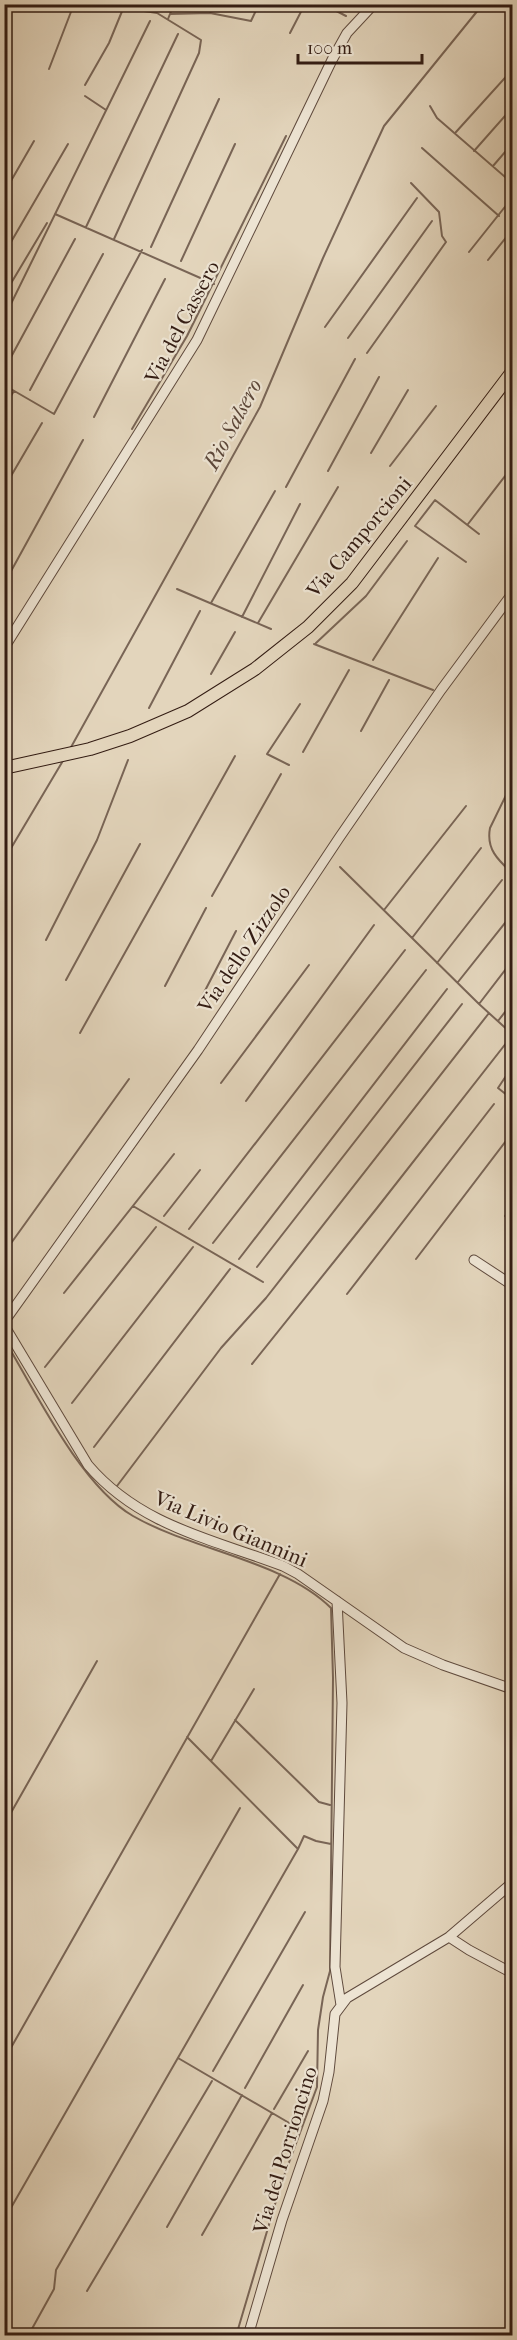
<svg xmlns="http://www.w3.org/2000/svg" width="517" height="2340" font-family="'IM FELL French Canon',serif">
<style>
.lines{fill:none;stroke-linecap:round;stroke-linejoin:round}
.stream{stroke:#796556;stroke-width:2}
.minor-casing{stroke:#5f4a3d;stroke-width:11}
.major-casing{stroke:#331c13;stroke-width:14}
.minor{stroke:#ede4d3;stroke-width:9}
.major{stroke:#e3d5bc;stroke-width:12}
.labels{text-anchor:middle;stroke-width:4.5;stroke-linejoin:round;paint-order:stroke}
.street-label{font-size:21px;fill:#331c13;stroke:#ede4d3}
.water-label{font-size:22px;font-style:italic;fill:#5c473a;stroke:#ede4d3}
</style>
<rect width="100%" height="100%" fill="#e3d5bc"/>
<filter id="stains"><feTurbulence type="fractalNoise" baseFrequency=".00333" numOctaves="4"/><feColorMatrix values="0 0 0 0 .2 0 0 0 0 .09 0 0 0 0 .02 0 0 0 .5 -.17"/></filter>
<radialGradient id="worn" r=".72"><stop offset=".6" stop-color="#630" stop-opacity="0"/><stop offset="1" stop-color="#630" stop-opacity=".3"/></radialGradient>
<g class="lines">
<path class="stream" d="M 323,4 L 346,16
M 339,12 L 342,4
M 210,13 L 213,4
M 170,14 L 210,13 L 251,21 L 259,4
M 168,19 L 174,4
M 290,33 L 305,4
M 49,69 L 74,4
M 85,85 L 109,43 L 125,4
M 85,96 L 106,110
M 430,106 L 437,118 L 512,183
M 456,132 L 512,70
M 422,148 L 499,216
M 474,151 L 512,108
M 493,166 L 512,144
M 4,193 L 34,141
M 55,214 L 214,284
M 86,227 L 178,34
M 114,239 L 199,53 L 201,40 L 157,13 L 144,11 L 144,4
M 151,247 L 219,99
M 469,252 L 512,198
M 4,254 L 68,144
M 488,260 L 512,230
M 181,261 L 235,144
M 507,276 L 512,268
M 4,295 L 47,223
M 4,318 L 150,21
M 325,327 L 417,198
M 348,338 L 432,221
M 367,353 L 446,242 L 442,236 L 439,212 L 411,183
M 4,370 L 75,239
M 4,385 L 54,414 L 142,250
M 30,390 L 103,254
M 4,407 L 14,391
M 94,417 L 165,279
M 132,429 L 187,336 L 286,136
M 371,453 L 408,390
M 390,466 L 436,406
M 328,471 L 379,377
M 286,487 L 355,359
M 4,488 L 42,423
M 468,524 L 512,467
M 466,562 L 415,526 L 435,500 L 479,534
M 4,584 L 83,440
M 177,589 L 271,629
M 211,603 L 275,491
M 242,617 L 300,504
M 258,623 L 338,487
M 316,643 L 366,596 L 407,541
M 314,644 L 433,690
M 373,660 L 438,558
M 211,674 L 235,632
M 149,708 L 200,611
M 361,731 L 389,680
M 70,749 L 260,407 L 323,258 L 384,126 L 483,4
M 303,752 L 349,670
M 289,765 L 267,754 L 300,704
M 512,783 L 490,828 C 486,849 498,860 512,873
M 508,858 L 512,849
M 4,860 L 64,759
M 340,867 L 479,1004 L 512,1034
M 212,896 L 281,774
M 384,910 L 466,806
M 412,938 L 481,848
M 46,940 L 97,840 L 128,760
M 437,963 L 502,880
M 66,980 L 140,844
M 458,982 L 512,914
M 165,986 L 206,908
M 479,1004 L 512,961
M 197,1006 L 236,931
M 498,1021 L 512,1003
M 80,1033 L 235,756
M 512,1067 L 498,1088 L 512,1099
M 221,1083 L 309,965
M 246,1101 L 374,925
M 133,1206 L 263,1282
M 512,1207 L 505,1216 L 512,1222
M 164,1216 L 200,1170
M 189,1229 L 405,950
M 213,1243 L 426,970
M 4,1253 L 129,1079
M 239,1259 L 447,989
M 416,1259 L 512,1133
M 257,1267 L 462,1004
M 64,1293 L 174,1154
M 347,1294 L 494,1104
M 4,1339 C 35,1391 81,1486 133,1516 C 192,1550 284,1561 331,1608 L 333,1678 L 330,1971 L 323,1997 L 318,2030 L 317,2087 L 281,2184 L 236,2336
M 252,1364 L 377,1208 L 507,1042
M 45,1367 L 156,1227
M 72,1403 L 193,1247
M 94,1447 L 230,1269
M 117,1486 L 221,1348 L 266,1298 L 489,1013
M 235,1720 L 319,1802 L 330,1805
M 187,1737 L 297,1848
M 211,1761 L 254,1689
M 4,1825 L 97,1661
M 178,2058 L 291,2124 L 299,2135
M 4,2060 L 280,1574
M 213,2071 L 305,1912
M 245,2088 L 303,1985
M 274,2109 L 308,2051
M 4,2220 L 240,1808
M 167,2227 L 242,2095
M 202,2235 L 272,2113
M 87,2291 L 212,2081
M 28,2336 L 54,2289 L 56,2270 L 298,1849 L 304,1836 L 316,1841 L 331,1844"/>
<g class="minor-casing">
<path id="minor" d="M 4,648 L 197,340 L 332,60 L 347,33 L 374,4
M 474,1260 L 512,1285
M 4,1322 L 198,1050 L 339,838 L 441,690 L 512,594
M 4,1325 L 88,1465 C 140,1526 212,1539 283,1566 L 298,1574 L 404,1648 L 443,1665 L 512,1689
M 337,1601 L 342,1703 L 335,1967 L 341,2005
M 449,1937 L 469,1950 L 512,1973
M 248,2336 L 282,2220 L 323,2101 L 329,2072 L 335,2014 L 347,1998 L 449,1937 L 512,1883"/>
</g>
<g class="major-casing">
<path id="major" d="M 4,768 L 90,749 L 130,736 L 188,711 L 255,669 L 308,627 L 352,583 L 512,372"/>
</g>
<use href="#minor" class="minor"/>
<use href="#major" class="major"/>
</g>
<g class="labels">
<g class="street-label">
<text transform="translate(182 322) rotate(-62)" y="7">Via del Cassero</text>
<text transform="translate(359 537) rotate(-50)" y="7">Via Camporcioni</text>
<text transform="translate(244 949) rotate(-56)" y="7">Via dello Zizzolo</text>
<text transform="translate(231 1529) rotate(23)" y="7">Via Livio Giannini</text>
<text transform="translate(285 2150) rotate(-73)" y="7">Via del Porrioncino</text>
</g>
<g class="water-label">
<text transform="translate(232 424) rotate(-62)" y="8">Rio Salsero</text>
</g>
</g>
<rect width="517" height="2340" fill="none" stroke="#e3d5bc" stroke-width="24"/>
<rect x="6" y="6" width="505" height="2328" fill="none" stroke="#331c13" stroke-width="3"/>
<rect x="12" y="12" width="493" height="2316" fill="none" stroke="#331c13" stroke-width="1.5"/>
<path d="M298 54v9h124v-9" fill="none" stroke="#331c13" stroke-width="3"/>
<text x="307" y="54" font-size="18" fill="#331c13" stroke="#ede4d3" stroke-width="4.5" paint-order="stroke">100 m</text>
<rect width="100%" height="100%" filter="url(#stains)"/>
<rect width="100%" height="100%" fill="url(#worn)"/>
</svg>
